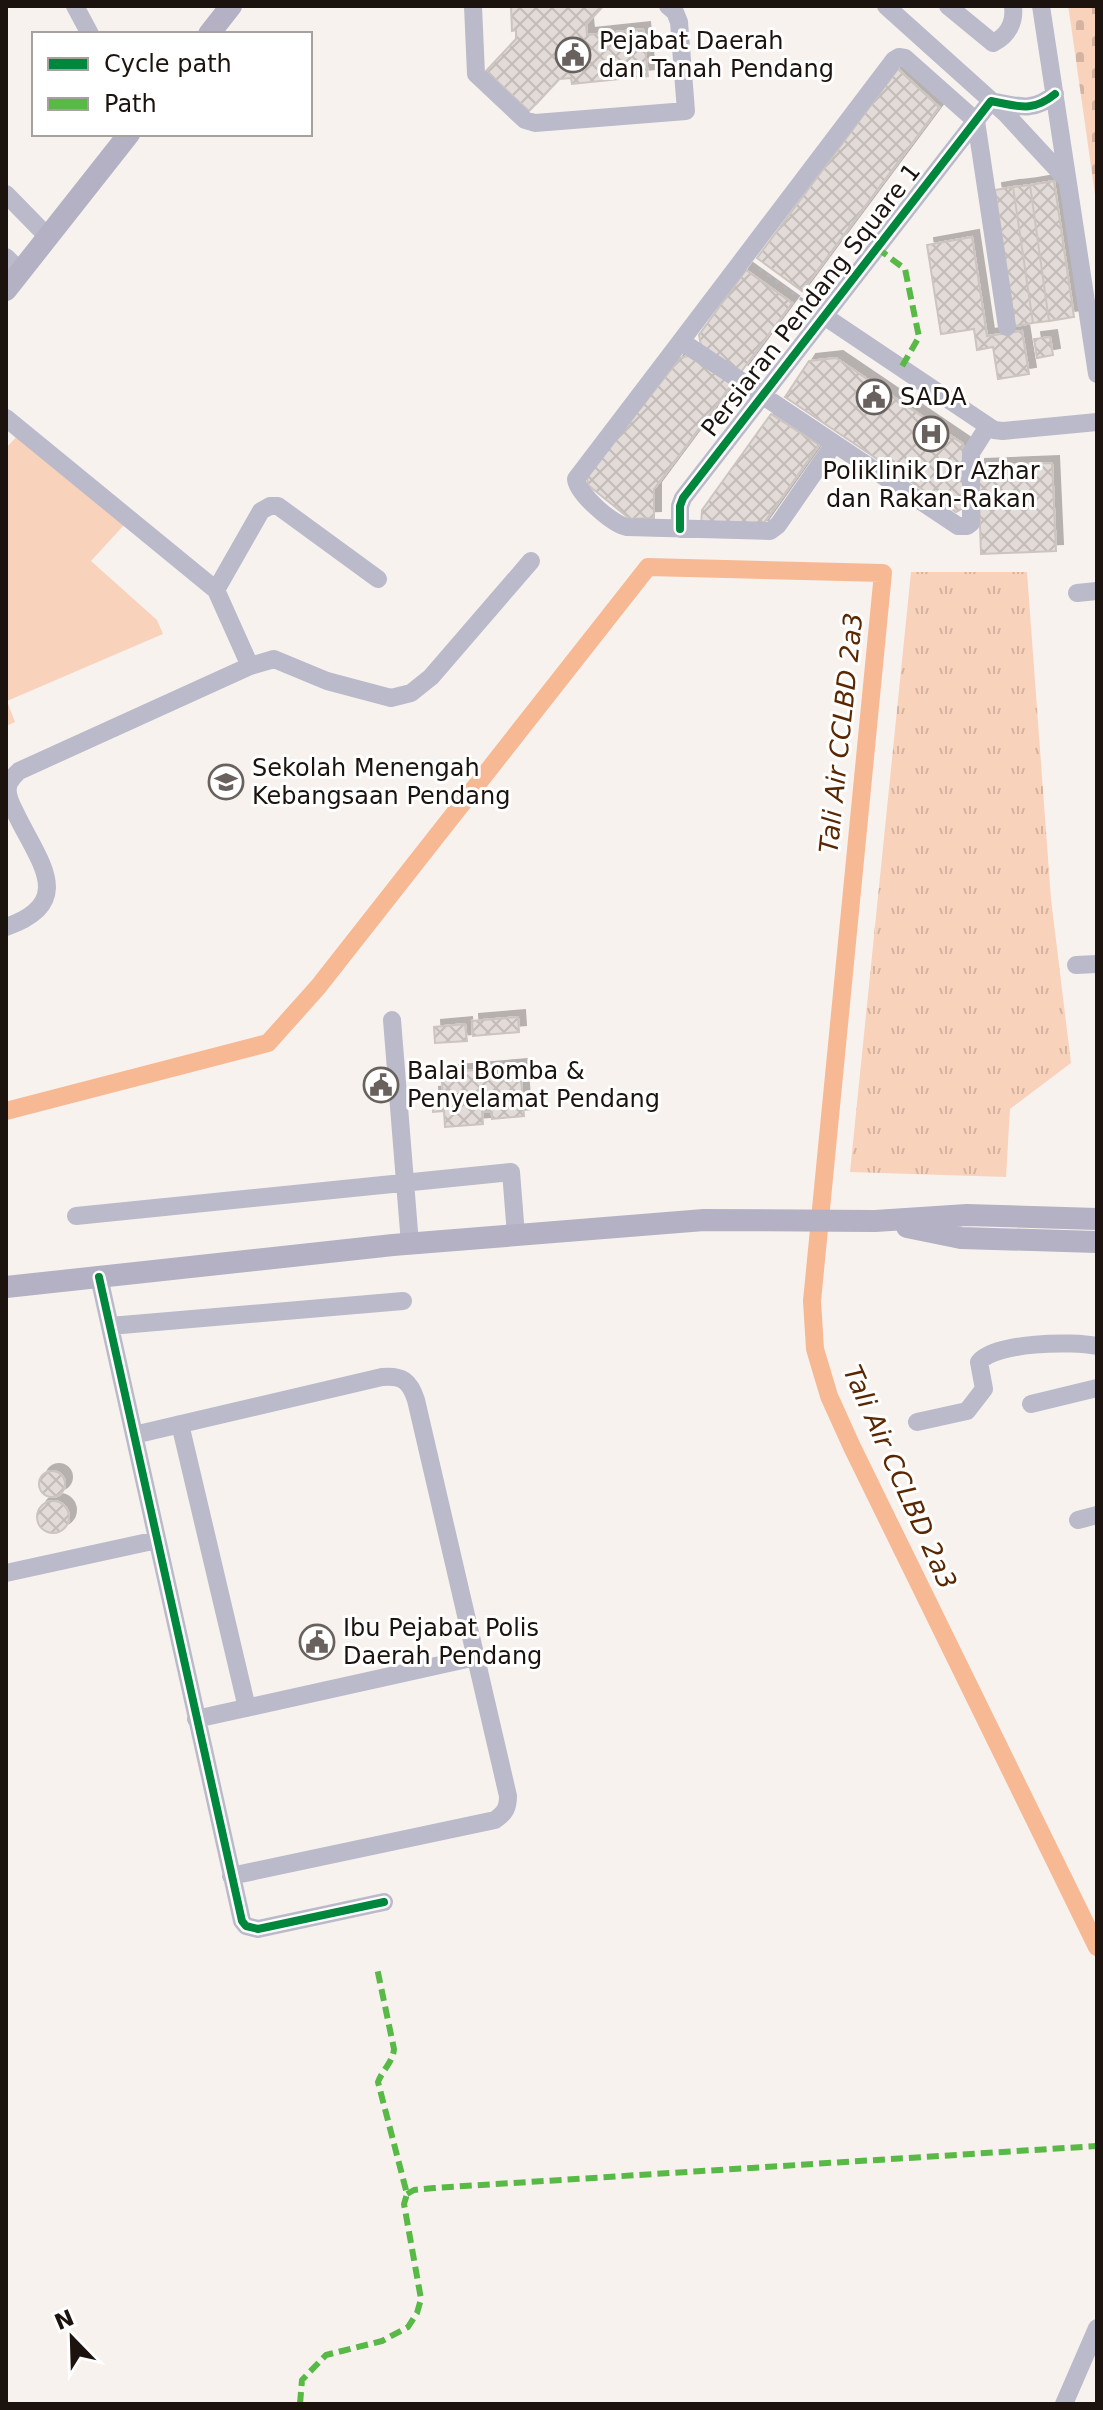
<svg xmlns="http://www.w3.org/2000/svg" width="1103" height="2410" font-family="'DejaVu Sans',sans-serif">
<style>
.grass{fill:url(#grass-tufts)}
.cemetery{fill:url(#cemetery-stones)}
.pitch{fill:#f9d2bb}
.lines{fill:none;stroke-linecap:round;stroke-linejoin:round}
.canal{stroke:#f7b994;stroke-width:18}
.building{fill:url(#building-cross-hatch);stroke:#ccc4c0;stroke-width:2;filter:url(#shadow)}
.path{stroke:#b7b5bd;stroke-width:3;stroke-dasharray:4 6;stroke-linecap:butt}
.minor{stroke:#bbbaca;stroke-width:18}
.major{stroke:#b3b1c3;stroke-width:22}
.quiet{stroke:#58b947;stroke-width:6;stroke-dasharray:12 6;stroke-linecap:butt}
.cycleway-casing{stroke:#fff;stroke-width:13}
.cycleway{stroke:#00873e;stroke-width:8}
.labels{text-anchor:middle;stroke-width:6;stroke-linejoin:round;paint-order:stroke}
.poi-label{font-size:24px;fill:#1c130e;stroke:#fff;text-anchor:start}
.street-label{font-size:24px;fill:#1c130e;stroke:#fff}
.water-label{font-size:26px;font-style:italic;fill:#5b2700;stroke:#fff}
</style>
<defs>
<pattern id="grass-tufts" width="24" height="20" patternUnits="userSpaceOnUse" patternTransform="scale(2)"><rect width="24" height="20" fill="#f9d2bb"/><path d="M3 7l-1-3M5 7V3M7 7l1-3M15 17l-1-3M17 17v-4M19 17l1-3" fill="none" stroke="#d5b3a0"/></pattern>
<pattern id="cemetery-stones" width="16" height="16" patternUnits="userSpaceOnUse" patternTransform="scale(2)"><rect width="16" height="16" fill="#f9d2bb"/><path d="M2 7V4a2 2 0 0 1 4 0v3zM10 15v-3a2 2 0 0 1 4 0v3z" fill="#d5b3a0"/></pattern>
<pattern id="building-cross-hatch" width="8" height="8" patternUnits="userSpaceOnUse" patternTransform="scale(2)"><rect width="8" height="8" fill="#e3dbd7"/><path d="M0 0l8 8M0 8l8-8" fill="none" stroke="#c2bbb7"/></pattern>
<filter id="shadow"><feDropShadow dx="7" dy="-7" stdDeviation="0" flood-color="#0004"/></filter>
</defs>
<rect width="100%" height="100%" fill="#f8f2ef"/>
<path class="grass" d="M 911,572 L 1027,572 L 1051,899 L 1071,1063 L 1010,1109 L 1006,1177 L 850,1172 Z"/>
<path class="cemetery" d="M 1068,6 L 1097,6 L 1097,209 L 1071,25 Z"/>
<path class="pitch" d="M 20,433 L 124,525 L 91,561 L 157,620 L 163,634 L 7,701 L 15,722 L 6,726 L 6,448 Z"/>
<g class="lines">
<path class="canal" d="M 6,1111 L 268,1043 L 318,987 L 648,567 L 883,573 L 812,1301 L 815,1349 L 829,1396 L 852,1447 L 1097,1947"/>
</g>
<path class="building" d="M 511,6 L 603,6 L 586,24 L 587,35 L 643,29 L 648,76 L 572,84 L 571,78 L 559,79 L 529,111 L 486,71 L 516,39 L 516,30 L 512,31 Z
M 898,69 L 939,107 L 802,291 L 757,258 Z
M 1054,181 L 1074,317 L 1049,321 L 1030,185 Z
M 1030,185 L 1049,321 L 1033,323 L 1013,187 Z
M 1013,187 L 1033,323 L 1015,326 L 995,190 Z
M 972,237 L 987,336 L 1022,331 L 1029,374 L 998,379 L 993,347 L 977,350 L 974,329 L 941,334 L 927,245 Z
M 746,270 L 792,303 L 741,372 L 701,346 L 699,335 Z
M 1050,337 L 1053,355 L 1037,358 L 1034,339 Z
M 688,356 L 732,384 L 654,489 L 654,518 L 630,519 L 588,485 L 587,477 L 680,358 Z
M 836,358 L 963,444 L 965,507 L 956,512 L 785,397 L 809,361 Z
M 771,414 L 819,445 L 761,527 L 701,525 L 702,510 Z
M 1052,463 L 1056,551 L 981,554 L 978,466 Z
M 518,1017 L 519,1032 L 473,1036 L 472,1021 Z
M 465,1024 L 467,1041 L 435,1043 L 434,1027 Z
M 520,1066 L 524,1116 L 492,1119 L 492,1112 L 482,1112 L 483,1124 L 445,1127 L 444,1111 L 433,1112 L 432,1094 L 443,1093 L 441,1073 Z
M39 1484a13 13 0 1 1 26 0a13 13 0 1 1-26 0Z
M37 1517a16 16 0 1 1 32 0a16 16 0 1 1-32 0Z"/>
<g class="lines">
<path class="path" d="M 759,269 L 811,306"/>
<path class="minor" d="M 75,6 L 90,34
M 473,6 L 476,74 L 525,120 L 535,123 L 686,111 L 679,22 L 675,12 L 668,6
M 886,6 L 1005,113 L 1067,180
M 948,6 L 993,43 C 1008,36 1015,22 1013,6
M 1041,6 L 1097,374
M 6,194 L 48,237
M 6,257 L 20,271
M 824,316 L 994,430 L 1003,431 L 1097,422
M 681,341 L 576,479 C 577,493 613,525 627,527 L 770,531 L 778,525 L 834,444
M 6,418 L 216,590 L 250,666 L 19,771 C 14,776 9,780 8,787 C 6,797 13,807 17,816 C 40,863 76,903 6,927
M 988,426 L 971,453 L 971,523 L 967,526 L 958,526 L 681,341 L 894,60 L 899,57 L 905,58 L 976,121 L 1007,327
M 680,529 L 680,506 L 683,498 L 991,101 C 1018,106 1032,113 1055,94
M 216,590 L 261,511 L 270,506 L 278,506 L 378,579
M 1077,593 L 1097,591
M 250,666 L 274,659 L 327,681 L 391,698 L 411,693 L 431,677 L 531,561
M 1076,965 L 1097,964
M 392,1020 L 410,1244
M 76,1216 L 511,1172 L 516,1235
M 99,1277 L 242,1921 L 246,1926 L 258,1929 L 384,1902
M 110,1326 L 403,1301
M 1031,1404 L 1097,1388
M 917,1422 L 967,1411 L 984,1389 L 979,1362 C 996,1342 1072,1341 1097,1346
M 180,1424 L 247,1708
M 134,1435 L 382,1377 C 402,1375 410,1381 416,1400 L 508,1796 C 508,1808 505,1813 495,1820 L 231,1876
M 1078,1520 L 1097,1515
M 6,1573 L 157,1540
M 196,1719 L 476,1657
M 1064,2404 L 1097,2328"/>
<path class="major" d="M 209,34 L 231,6
M 6,290 L 129,134
M 907,1227 L 961,1238 L 1097,1242
M 6,1287 L 393,1245 L 704,1220 L 875,1221 L 967,1215 L 1097,1219"/>
<path class="quiet" d="M 877,248 L 905,269 L 919,337 L 901,368
M 407,2194 L 414,2190 L 434,2188 L 1097,2146
M 300,2404 L 302,2380 L 326,2355 L 382,2341 L 408,2327 L 417,2313 L 421,2299 L 404,2204 L 407,2194 L 378,2082 C 383,2069 393,2062 394,2049 L 377,1968"/>
<g class="cycleway-casing">
<path id="cycleway" d="M 680,529 L 680,506 L 683,498 L 991,101 C 1018,106 1032,113 1055,94
M 99,1277 L 242,1921 L 246,1926 L 258,1929 L 384,1902"/>
</g>
<use href="#cycleway" class="cycleway"/>
</g>
<defs>
<g id="civic-ring" transform="scale(1.8)"><circle r="9.5" fill="#fff" stroke="#69615d" stroke-width="1.5"/><path d="M-.6-6.5H3V-4.5H.6V-3L4-1V1h2V6H-6V1h2V-1L-.6-3ZM-1.2 2.5V6h2.4V2.5Z" fill="#69615d"/></g>
<g id="hospital-ring" transform="scale(1.8)"><circle r="9.5" fill="#fff" stroke="#69615d" stroke-width="1.5"/><path d="M-5-5h3v3.5h4V-5h3V5h-3V1.5h-4V5h-3Z" fill="#69615d"/></g>
<g id="school-ring" transform="scale(1.8)"><circle r="9.5" fill="#fff" stroke="#69615d" stroke-width="1.5"/><path d="M0-5L7-2L0 1L-7-2ZM-4 1L0 2.5L4 1V4Q0 6-4 4Z" fill="#69615d"/></g>
</defs>
<g fill-rule="evenodd">
<use href="#civic-ring" x="573" y="55"/>
<use href="#civic-ring" x="874" y="397"/>
<use href="#hospital-ring" x="931" y="434"/>
<use href="#school-ring" x="226" y="782"/>
<use href="#civic-ring" x="381" y="1085"/>
<use href="#civic-ring" x="317" y="1642"/>
</g>
<g class="labels">
<g class="poi-label">
<text x="599" y="49">Pejabat Daerah<tspan x="599" dy="28">dan Tanah Pendang</tspan></text>
<text x="900" y="405">SADA</text>
<text x="931" y="479" text-anchor="middle">Poliklinik Dr Azhar<tspan x="931" dy="28">dan Rakan-Rakan</tspan></text>
<text x="252" y="776">Sekolah Menengah<tspan x="252" dy="28">Kebangsaan Pendang</tspan></text>
<text x="407" y="1079">Balai Bomba &amp;<tspan x="407" dy="28">Penyelamat Pendang</tspan></text>
<text x="343" y="1636">Ibu Pejabat Polis<tspan x="343" dy="28">Daerah Pendang</tspan></text>
</g>
<g class="street-label">
<text transform="translate(811 300) rotate(-52)" y="8">Persiaran Pendang Square 1</text>
</g>
<g class="water-label">
<text transform="translate(841 733) rotate(-84)" y="9">Tali Air CCLBD 2a3</text>
<text transform="translate(900 1477) rotate(66)" y="9">Tali Air CCLBD 2a3</text>
</g>
</g>
<rect width="1103" height="2410" fill="none" stroke="#1c130e" stroke-width="16"/>
<rect x="32" y="32" width="280" height="104" fill="#ffffff" stroke="#a4a19f" stroke-width="2"/>
<rect x="48" y="58" width="40" height="12" fill="#00873e" stroke="#a4a19f" stroke-width="2"/>
<text x="104" y="72" font-size="24" fill="#1c130e">Cycle path</text>
<rect x="48" y="98" width="40" height="12" fill="#58b947" stroke="#a4a19f" stroke-width="2"/>
<text x="104" y="112" font-size="24" fill="#1c130e">Path</text>
<g transform="translate(72 2338) rotate(337)" stroke="#ffffff" stroke-width="6" paint-order="stroke">
<path d="M0-6L14 30L0 20L-14 30Z" fill="#1c130e"/>
<text y="-12" font-size="22" font-weight="bold" text-anchor="middle" fill="#1c130e">N</text>
</g>
</svg>
